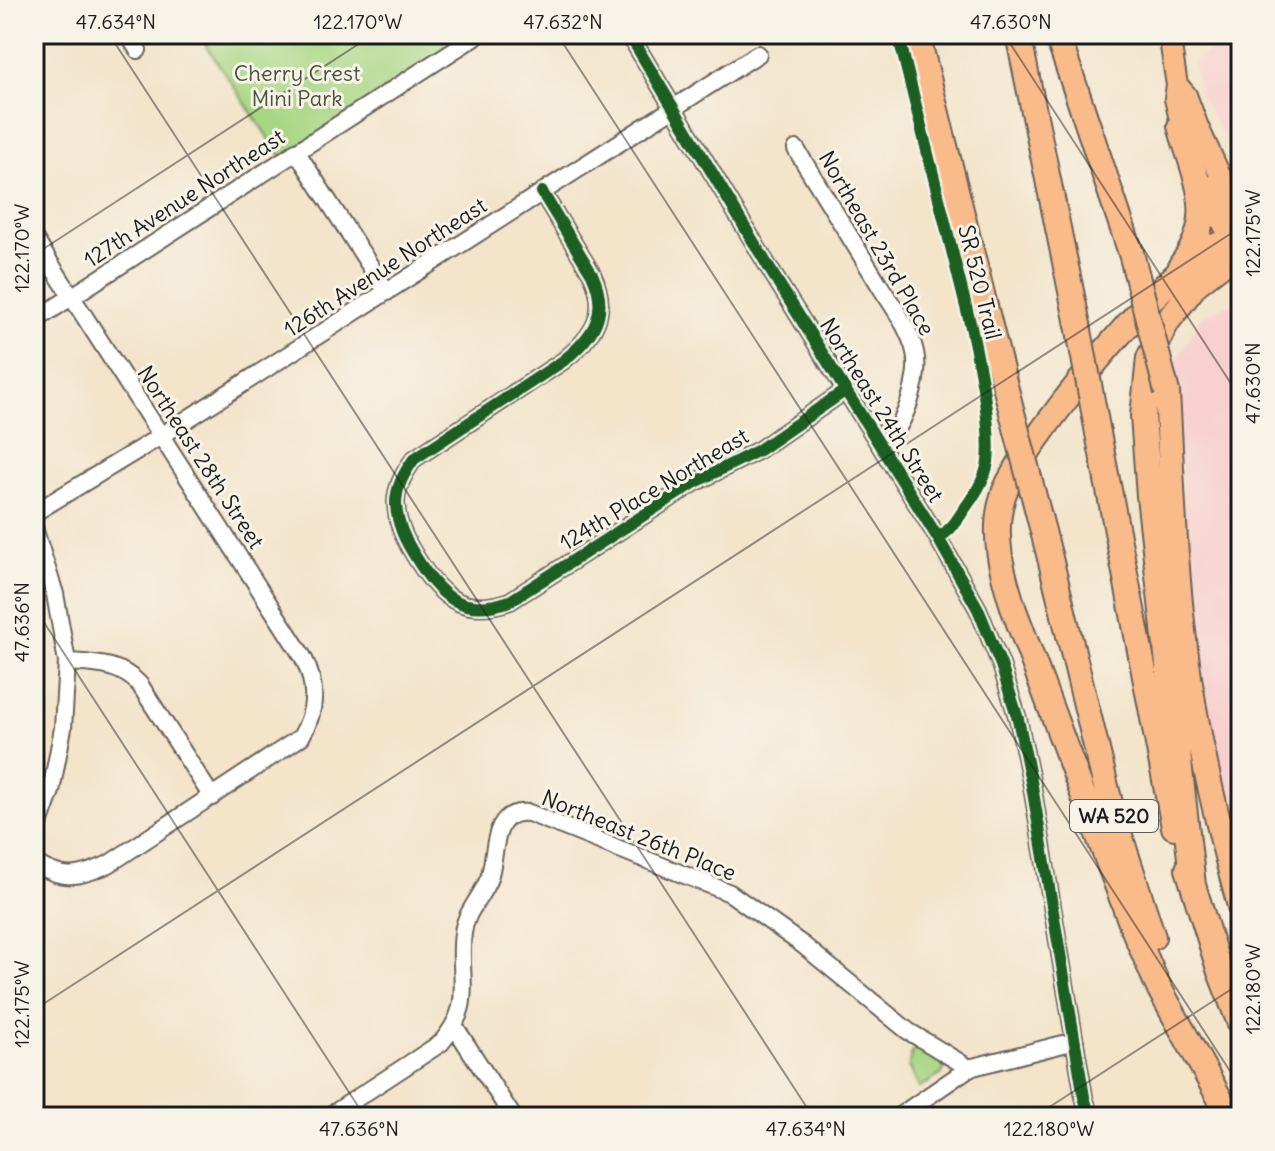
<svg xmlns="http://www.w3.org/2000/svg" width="1275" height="1151" font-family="Delius,sans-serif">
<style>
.built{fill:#f7d0cf}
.green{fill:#a8d784;stroke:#627a50;stroke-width:2}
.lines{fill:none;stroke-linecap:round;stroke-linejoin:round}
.minor-casing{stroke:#676259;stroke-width:20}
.major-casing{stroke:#676259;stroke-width:24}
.highway-casing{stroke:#676259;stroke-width:28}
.minor{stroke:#fff;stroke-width:16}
.major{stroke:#fabb8b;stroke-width:20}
.highway{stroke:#fabb8b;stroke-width:24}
.highway-bridge-casing{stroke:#676259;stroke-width:28;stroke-linecap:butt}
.highway-bridge{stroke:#fabb8b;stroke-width:24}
.cycleway-casing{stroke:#f7f3e8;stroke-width:17}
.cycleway{stroke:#1b5e20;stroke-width:12}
.ticks{fill:none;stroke:#1c1c1c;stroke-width:2;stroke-opacity:0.45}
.labels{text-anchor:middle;stroke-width:6;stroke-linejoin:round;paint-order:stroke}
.shield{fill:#f7f3e8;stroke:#5e5c59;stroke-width:2}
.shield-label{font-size:20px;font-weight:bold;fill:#1c1c1c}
.park-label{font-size:22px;fill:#46543b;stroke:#f7f3e8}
.street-label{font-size:22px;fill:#1c1c1c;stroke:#f7f3e8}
.neatline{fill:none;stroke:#1c1c1c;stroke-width:3}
.ticks-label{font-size:20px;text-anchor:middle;fill:#1c1c1c}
</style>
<rect width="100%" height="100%" fill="#f7f3e8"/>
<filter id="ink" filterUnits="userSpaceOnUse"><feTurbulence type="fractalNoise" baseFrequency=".0125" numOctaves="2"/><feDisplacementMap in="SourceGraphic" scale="16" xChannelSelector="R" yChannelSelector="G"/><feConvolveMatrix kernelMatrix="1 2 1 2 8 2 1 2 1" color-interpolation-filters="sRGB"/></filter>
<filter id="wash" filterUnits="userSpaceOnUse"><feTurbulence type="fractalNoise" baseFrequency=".006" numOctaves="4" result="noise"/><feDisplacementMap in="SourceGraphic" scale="32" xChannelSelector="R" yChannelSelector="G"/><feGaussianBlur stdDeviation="1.8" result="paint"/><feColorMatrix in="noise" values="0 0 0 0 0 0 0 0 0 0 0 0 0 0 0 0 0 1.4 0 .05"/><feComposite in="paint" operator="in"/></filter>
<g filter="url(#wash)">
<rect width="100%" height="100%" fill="#f3e4ca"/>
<path class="built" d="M 1236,34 L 1241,34 L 1241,165 L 1200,96 L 1193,62 Z
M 1241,299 L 1241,847 L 1234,844 L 1215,761 L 1185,533 L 1174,366 L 1200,317 Z"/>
<path class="green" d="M 220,34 L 437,34 L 448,49 L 282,158 L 205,44 Z
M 918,1048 L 943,1060 L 945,1065 L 942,1074 L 919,1088 L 909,1066 L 911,1053 Z"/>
</g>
<g filter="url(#ink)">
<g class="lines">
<g class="minor-casing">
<path id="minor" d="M 128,34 L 138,50
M 629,34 L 774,276 L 938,538 L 978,609 L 1001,665 L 1018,719 L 1032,786 L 1084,1097 L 1090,1117
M 796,149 C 823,193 850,237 877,281 C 890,303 909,326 915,352 C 921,378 904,431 881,446
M 296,151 L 387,292
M 542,192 L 592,274 C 610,313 594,336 563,361 L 414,459 C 404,473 396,487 396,504 C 397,524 405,540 415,556 C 439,595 461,618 510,601 L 694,483 L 759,450 L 846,390
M 34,238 L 303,657 C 317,685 317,710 301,737 L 109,864 C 78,878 62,881 34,862
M 34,321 L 479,34
M 34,513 L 161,436 L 758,54
M 34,528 L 55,594 L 67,662 C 95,664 120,663 140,685 L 212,797
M 34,838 L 51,791 L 63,728 L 67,662
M 455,1027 L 513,1117
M 328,1117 L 441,1043 C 476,1003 457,979 463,933 C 465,912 482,897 489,878 C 495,861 493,832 506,819 C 512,813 521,812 529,813 L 730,893 L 803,945 L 908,1031 L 969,1068
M 898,1117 L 969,1068 L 1075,1041"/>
</g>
<g class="major-casing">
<path id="major" d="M 1169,34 L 1177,85 L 1175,99 L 1185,140
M 1180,88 L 1186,95 L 1198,127 L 1241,220
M 1203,184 L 1241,259"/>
</g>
<g class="highway-casing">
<path id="highway" d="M 917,34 L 1003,378
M 1018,34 L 1078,325
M 1057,34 L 1131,253
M 1180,126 C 1195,179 1219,216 1181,265
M 1167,392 C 1172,477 1174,563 1185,648 C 1196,737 1218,824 1241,910
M 1098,433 L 1174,827
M 1050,558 L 1112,811 L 1153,937
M 1188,869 L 1220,972 L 1241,1026
M 1193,885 L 1149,496 L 1143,416 L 1149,358 L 1167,322 L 1196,284 L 1222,264 L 1233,244
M 1230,1117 L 1158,986 L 1133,928 L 1014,610 C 1002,573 991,534 1003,496 C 1018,449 1169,264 1215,246 C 1220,244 1228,244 1233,244"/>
</g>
<use href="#minor" class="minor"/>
<use href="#major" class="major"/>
<use href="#highway" class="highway"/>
<g class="highway-bridge-casing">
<path id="highway-bridge" d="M 1131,253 L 1167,392
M 1078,325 L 1098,433
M 1003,378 L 1050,558"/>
</g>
<use href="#highway-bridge" class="highway-bridge"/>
<g class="cycleway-casing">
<path id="cycleway" d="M 629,34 L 774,276 L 938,538 L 978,609 L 1001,665 L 1018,719 L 1032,786 L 1084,1097 L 1090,1117
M 898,34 L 971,327 C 979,364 992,425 988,462 C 985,480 974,496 963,511 C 956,522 950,531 938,538
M 542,192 L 592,274 C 610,313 594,336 563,361 L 414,459 C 404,473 396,487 396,504 C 397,524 405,540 415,556 C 439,595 461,618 510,601 L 694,483 L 759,450 L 846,390"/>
</g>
<use href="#cycleway" class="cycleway"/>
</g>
</g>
<path class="ticks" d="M 109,34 L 813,1117M 557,34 L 1241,1088M 1004,34 L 1241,399M 34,255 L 374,34M 34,607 L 365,1117M 34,1010 L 1241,227M 1034,1117 L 1241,983"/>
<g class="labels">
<rect class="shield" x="1070" y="800" width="88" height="32" rx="6"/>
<g class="shield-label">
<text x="1114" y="823">WA 520</text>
</g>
<g class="park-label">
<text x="297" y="81">Cherry Crest<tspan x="297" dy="25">Mini Park</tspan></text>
</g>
<g class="street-label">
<text transform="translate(184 198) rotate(-33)" y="8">127th Avenue Northeast</text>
<text transform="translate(877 243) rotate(60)" y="8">Northeast 23rd Place</text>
<text transform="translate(385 267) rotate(-33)" y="8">126th Avenue Northeast</text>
<text transform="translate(980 282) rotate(76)" y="8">SR 520 Trail</text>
<text transform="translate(882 410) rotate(58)" y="8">Northeast 24th Street</text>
<text transform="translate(201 457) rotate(57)" y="8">Northeast 28th Street</text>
<text transform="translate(654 489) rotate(-31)" y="8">124th Place Northeast</text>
<text transform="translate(639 835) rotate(22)" y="8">Northeast 26th Place</text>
</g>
</g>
<rect width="1275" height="1151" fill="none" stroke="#f7f3e8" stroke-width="88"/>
<rect x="44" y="44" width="1187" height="1063" class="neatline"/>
<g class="ticks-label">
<text x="116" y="29">47.634°N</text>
<text x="358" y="29">122.170°W</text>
<text x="563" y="29">47.632°N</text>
<text x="1011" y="29">47.630°N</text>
<text transform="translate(1253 233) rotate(-90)" y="7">122.175°W</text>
<text transform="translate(22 248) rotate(-90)" y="7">122.170°W</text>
<text transform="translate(1253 383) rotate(-90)" y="7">47.630°N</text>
<text transform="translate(22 622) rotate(-90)" y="7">47.636°N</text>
<text transform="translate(1253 989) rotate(-90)" y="7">122.180°W</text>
<text transform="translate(22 1004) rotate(-90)" y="7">122.175°W</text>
<text x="359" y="1136">47.636°N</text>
<text x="806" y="1136">47.634°N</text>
<text x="1049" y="1136">122.180°W</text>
</g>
</svg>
